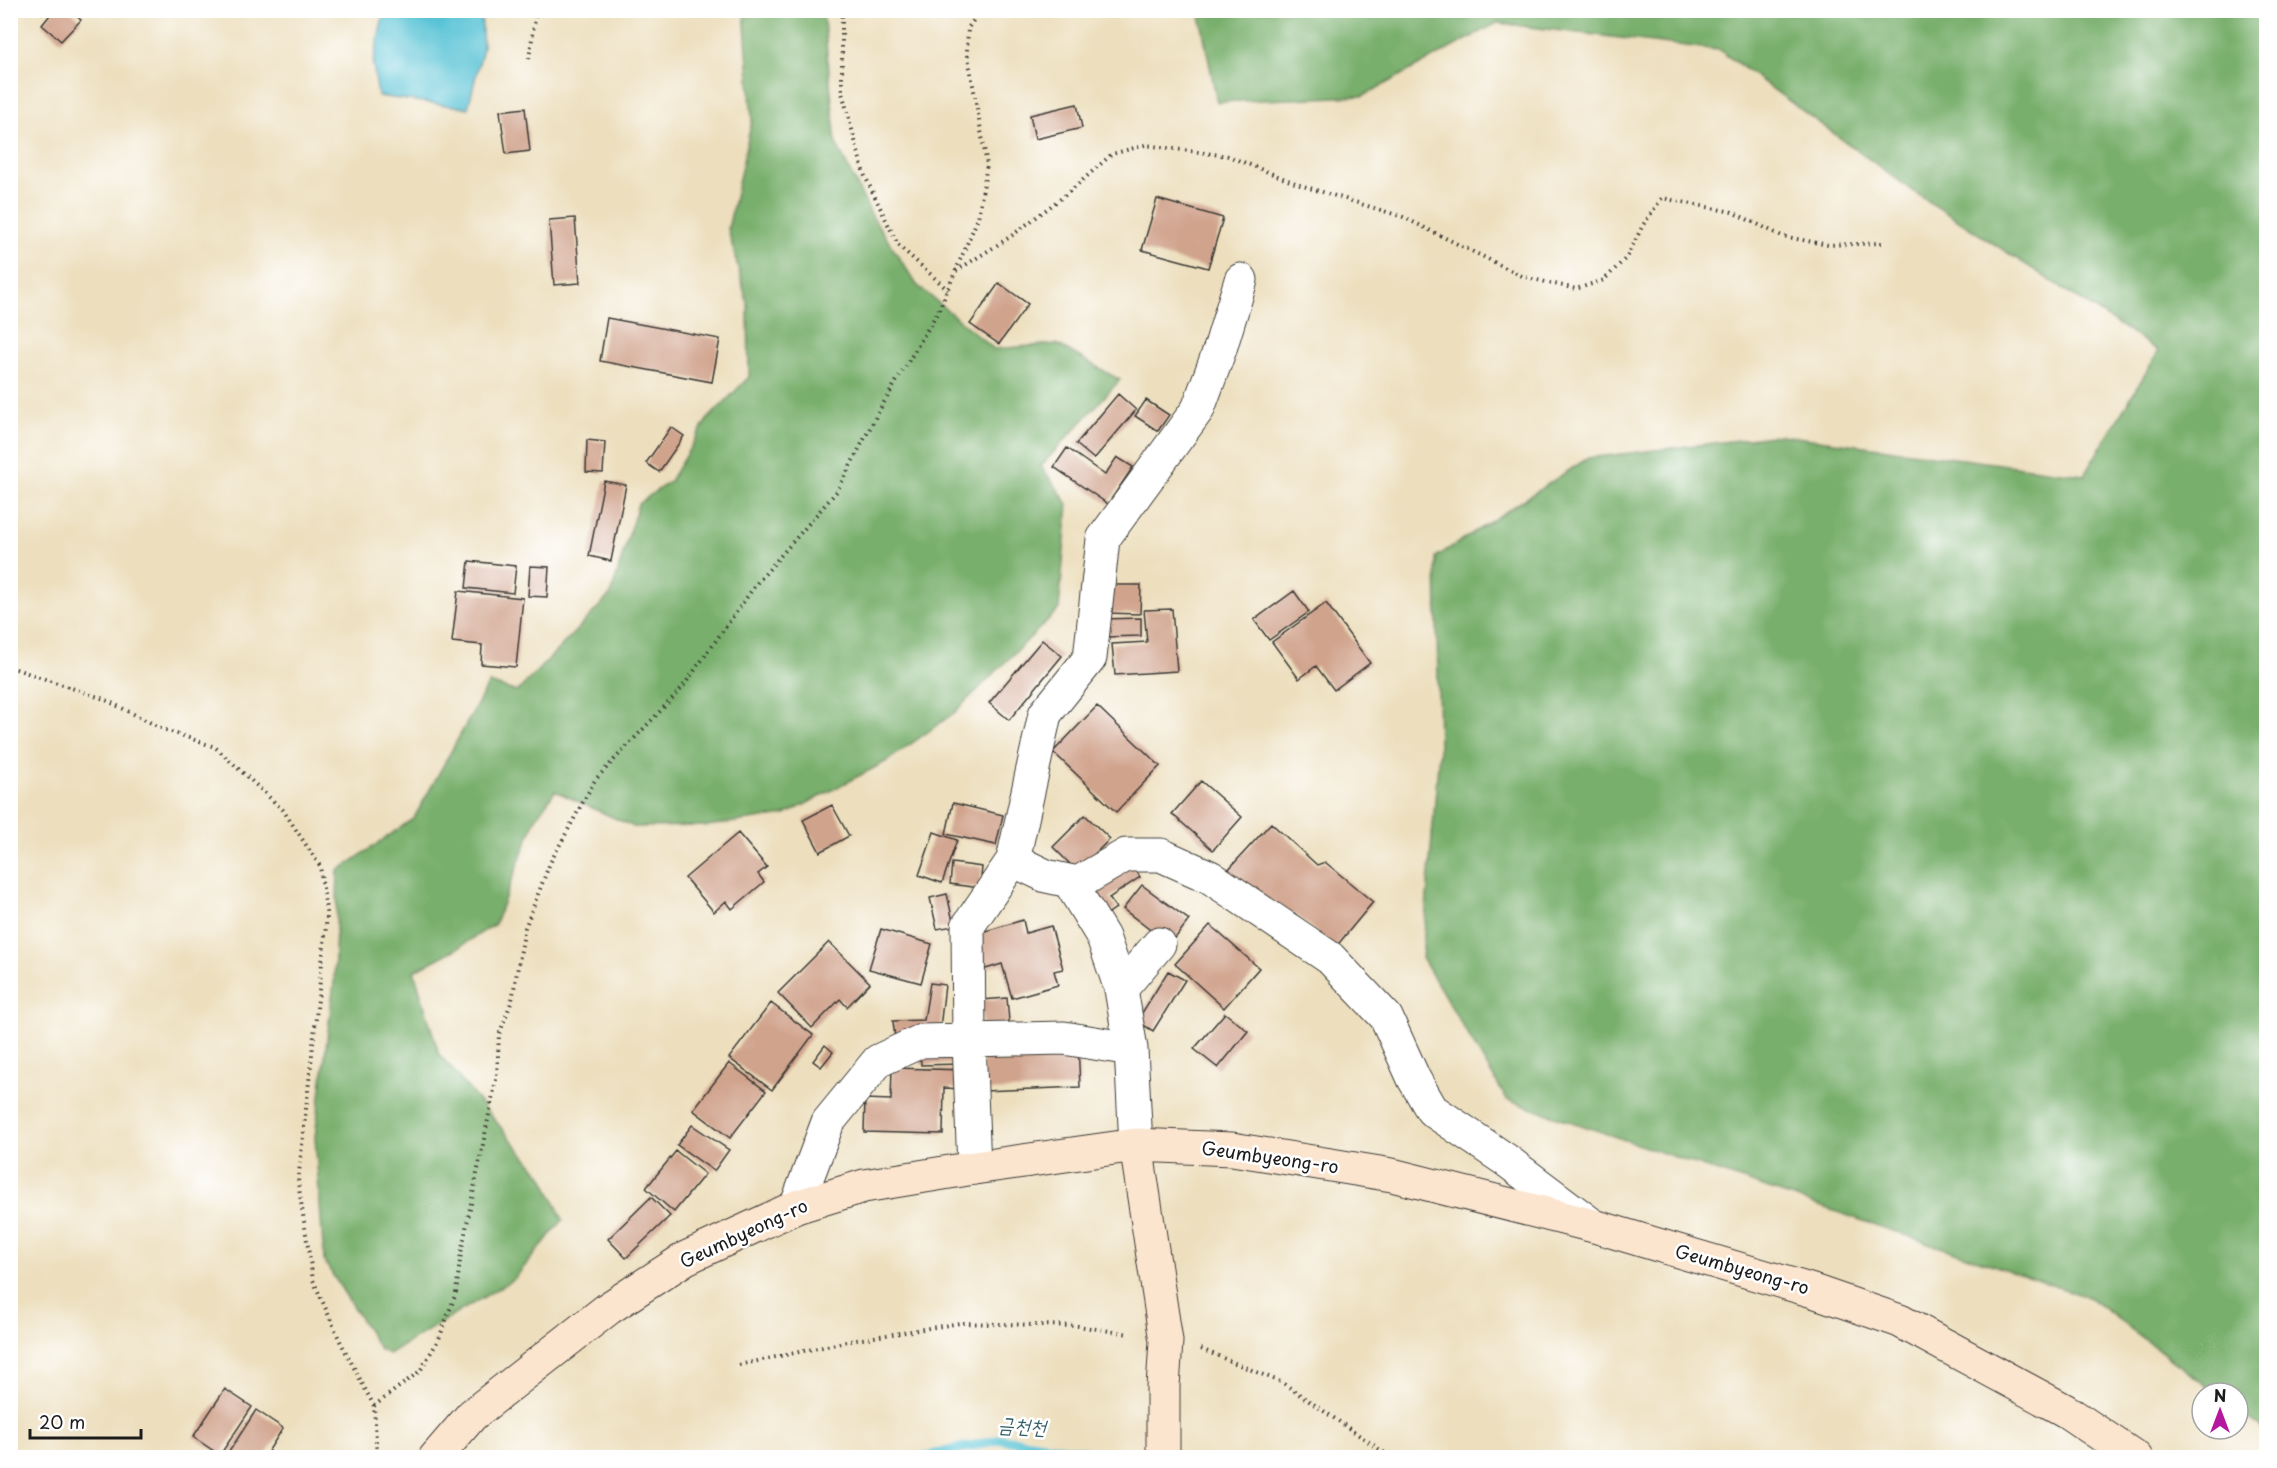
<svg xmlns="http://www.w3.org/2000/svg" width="2277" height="1468" font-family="'Playpen Sans','Poor Story',sans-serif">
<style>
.forest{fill:#78af6c;stroke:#4a6644;stroke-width:1.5}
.water{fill:#59c3d5;stroke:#3a7078;stroke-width:1.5}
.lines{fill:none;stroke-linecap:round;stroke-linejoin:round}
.stream{stroke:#59c3d5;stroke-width:10}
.building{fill:#d0a38c}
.street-casing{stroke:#3b3934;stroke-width:35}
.secondary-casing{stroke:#3b3934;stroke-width:35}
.path{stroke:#3b3934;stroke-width:4;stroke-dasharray:1.5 4.5;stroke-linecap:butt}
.street{stroke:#fff;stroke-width:33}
.secondary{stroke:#fce5cf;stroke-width:33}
.labels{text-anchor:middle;stroke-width:5;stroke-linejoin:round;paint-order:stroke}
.street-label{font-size:18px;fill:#1c1c1c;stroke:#fff}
.water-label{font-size:20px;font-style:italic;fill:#345f66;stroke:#fff}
</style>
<rect width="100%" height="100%" fill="#fff"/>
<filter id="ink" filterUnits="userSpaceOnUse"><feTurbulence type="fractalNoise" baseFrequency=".0167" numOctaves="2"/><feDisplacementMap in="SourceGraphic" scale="12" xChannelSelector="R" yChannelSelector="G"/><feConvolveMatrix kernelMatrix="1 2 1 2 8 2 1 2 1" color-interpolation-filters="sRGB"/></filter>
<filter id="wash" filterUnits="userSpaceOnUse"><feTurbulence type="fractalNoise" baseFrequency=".008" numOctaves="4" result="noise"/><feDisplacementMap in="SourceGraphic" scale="24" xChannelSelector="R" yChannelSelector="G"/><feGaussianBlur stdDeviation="1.35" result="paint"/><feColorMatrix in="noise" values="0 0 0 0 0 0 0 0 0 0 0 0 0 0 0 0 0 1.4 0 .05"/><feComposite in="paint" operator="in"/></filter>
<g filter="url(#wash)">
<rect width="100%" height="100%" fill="#eddfbe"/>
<path class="forest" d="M 744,11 L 823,11 L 836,143 L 872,216 L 917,285 L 994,349 L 1057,344 L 1120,380 L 1041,466 L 1068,504 L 1059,609 L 954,713 L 887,761 L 785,815 L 707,826 L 634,827 L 555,791 L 535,820 L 495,924 L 456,949 L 414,971 L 439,1054 L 543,1177 L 563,1220 L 514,1279 L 389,1354 L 380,1350 L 324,1261 L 315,1137 L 334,982 L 338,871 L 414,818 L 489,683 L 517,692 L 611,594 L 638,504 L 670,481 L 707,420 L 749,377 L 748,306 L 728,229 L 752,120 Z
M 1199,11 L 2266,11 L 2266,1431 L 2238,1410 L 2238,1393 L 2216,1393 L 2090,1298 L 1507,1100 L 1422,958 L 1439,752 L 1436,557 L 1588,458 L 1781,435 L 2084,475 L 2159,351 L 1917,194 L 1719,50 L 1497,23 L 1363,96 L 1217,102 Z"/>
<path class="water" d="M 384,11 L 481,11 L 483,48 L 468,108 L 378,96 L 373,64 Z"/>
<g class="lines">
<path class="stream" d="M 920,1458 L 1001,1439 L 1123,1458"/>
</g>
<g id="blocks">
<path class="building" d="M 54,10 L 70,10 L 81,20 L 61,41 L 42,25 Z
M 1077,104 L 1082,128 L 1035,139 L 1030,115 Z
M 525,108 L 530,151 L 506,154 L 500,111 Z
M 1157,199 L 1223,218 L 1208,268 L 1142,250 Z
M 575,218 L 580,283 L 554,285 L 549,220 Z
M 999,283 L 1028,304 L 999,344 L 970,324 Z
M 607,318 L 720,339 L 712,382 L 600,361 Z
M 1118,394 L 1136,410 L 1094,459 L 1076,444 Z
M 1146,400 L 1169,415 L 1158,431 L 1135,416 Z
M 671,427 L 684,436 L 659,472 L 646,463 Z
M 587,440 L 605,442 L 603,473 L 586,472 Z
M 1067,448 L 1105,475 L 1117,457 L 1133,467 L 1108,504 L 1054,467 Z
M 604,481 L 626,485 L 611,561 L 589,556 Z
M 469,561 L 516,566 L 513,593 L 466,588 Z
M 530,566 L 549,567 L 547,597 L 528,596 Z
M 1105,585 L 1141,585 L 1140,614 L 1104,613 Z
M 458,591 L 523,598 L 516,667 L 481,664 L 482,645 L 452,642 Z
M 1294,591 L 1309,612 L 1269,640 L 1254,620 Z
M 1326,603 L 1370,663 L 1334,690 L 1316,666 L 1299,679 L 1272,642 Z
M 1172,609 L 1177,671 L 1115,675 L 1112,644 L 1147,642 L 1144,610 Z
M 1141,618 L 1141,636 L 1104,637 L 1103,619 Z
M 1042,640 L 1062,656 L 1009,720 L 989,703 Z
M 1097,706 L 1160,766 L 1116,812 L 1053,752 Z
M 1201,781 L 1242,817 L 1213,850 L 1172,814 Z
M 953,803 L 1003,815 L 996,845 L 946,834 Z
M 832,805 L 849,836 L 820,852 L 803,820 Z
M 1085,815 L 1110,839 L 1077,871 L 1053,847 Z
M 1271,823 L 1317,865 L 1325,862 L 1373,902 L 1335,948 L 1294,913 L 1284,923 L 1227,871 Z
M 934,832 L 957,840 L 942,883 L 919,875 Z
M 738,833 L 767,867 L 758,874 L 764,882 L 732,909 L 726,901 L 714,912 L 685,878 Z
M 1127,856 L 1140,877 L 1109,898 L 1116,908 L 1098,920 L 1077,889 Z
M 952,863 L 982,867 L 980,888 L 950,884 Z
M 1142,885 L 1189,920 L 1170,945 L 1123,909 Z
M 947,894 L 954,926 L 937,929 L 930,898 Z
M 1023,920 L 1026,933 L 1051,926 L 1063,969 L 1054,971 L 1058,985 L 1012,998 L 1002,964 L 979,971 L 969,936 Z
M 1210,925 L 1259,968 L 1224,1008 L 1175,964 Z
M 881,929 L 932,944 L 921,983 L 869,969 Z
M 829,942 L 870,983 L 847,1007 L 840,999 L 812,1028 L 778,993 Z
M 1168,971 L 1185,980 L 1153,1031 L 1137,1021 Z
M 930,983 L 945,985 L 939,1037 L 895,1038 L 893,1021 L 924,1020 Z
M 1007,998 L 1010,1033 L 983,1035 L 981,1000 Z
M 771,1003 L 813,1035 L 772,1090 L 729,1058 Z
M 1225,1013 L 1248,1031 L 1218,1068 L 1194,1049 Z
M 1078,1044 L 1080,1087 L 984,1091 L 982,1047 Z
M 825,1045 L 833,1052 L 821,1067 L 813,1061 Z
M 961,1045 L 961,1064 L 921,1065 L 920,1047 Z
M 729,1063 L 766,1091 L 730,1138 L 693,1110 Z
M 892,1068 L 965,1070 L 964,1089 L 944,1088 L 943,1134 L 864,1132 L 865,1099 L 891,1100 Z
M 692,1125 L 729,1150 L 714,1171 L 677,1145 Z
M 676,1151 L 705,1174 L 674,1212 L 646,1188 Z
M 651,1197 L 670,1216 L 626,1258 L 608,1239 Z
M 225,1389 L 252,1407 L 220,1455 L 193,1437 Z
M 256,1410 L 283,1428 L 264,1458 L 225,1458 Z"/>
</g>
</g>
<g filter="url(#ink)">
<use href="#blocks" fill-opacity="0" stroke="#3b3934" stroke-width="1.5"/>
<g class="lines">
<g class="street-casing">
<path id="street" d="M 1013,860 L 1046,876 L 1078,883 L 1126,855 L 1161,855 L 1210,877 L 1330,958 L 1386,1017 L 1414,1079 L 1432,1110 L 1506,1160 L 1592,1225
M 1069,881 L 1103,937 L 1121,989
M 1131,1049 L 1121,989 L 1159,944
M 974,1168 L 969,1041 L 968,926 L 1013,860 L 1045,714 L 1090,658 L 1103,539 L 1198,409 L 1220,349 L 1241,280
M 796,1207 L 828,1122 L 878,1061 L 921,1041 L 1064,1038 L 1131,1049 L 1136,1145"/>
</g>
<g class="secondary-casing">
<path id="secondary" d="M 1136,1145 L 1166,1341 L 1163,1387 L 1163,1458
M 435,1458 L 472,1415 L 609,1308 L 686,1258 L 796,1207 L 864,1186 L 974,1168 L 1136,1145 L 1232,1149 L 1392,1175 L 1594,1226 L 1813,1291 L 1900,1321 L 2066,1411 L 2136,1458"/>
</g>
<path class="path" d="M 842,10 L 842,92 L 864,174 L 898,245 L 948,290
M 10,11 L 11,10
M 529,59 L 536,12 L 535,10
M 956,271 L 1010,237 L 1068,193 L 1112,154 L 1145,145 L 1228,156 L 1300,185 L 1403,217 L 1524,277 L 1576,289 L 1604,280 L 1627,257 L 1643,225 L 1662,198 L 1732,212 L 1782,236 L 1828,245 L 1882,243
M 10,667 L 104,699 L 163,729 L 215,747 L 283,810 L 320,866 L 327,917 L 298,1182 L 313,1280 L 340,1341 L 374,1406 L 377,1458
M 1201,1349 L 1283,1383 L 1392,1458
M 739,1365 L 850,1341 L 960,1323 L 1078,1326 L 1129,1334
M 374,1406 L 420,1371 L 439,1339 L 456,1293 L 461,1253 L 497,1075 L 499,1035 L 512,1000 L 525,928 L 550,863 L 595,780 L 682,688 L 757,583 L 837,491 L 880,409 L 939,310 L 978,218 L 987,165 L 967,51 L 968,28 L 981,10"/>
<use href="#street" class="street"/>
<use href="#secondary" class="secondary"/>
</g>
</g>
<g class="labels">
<g class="street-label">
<text transform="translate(1270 1158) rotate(8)" y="6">Geumbyeong-ro</text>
<text transform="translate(744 1234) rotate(-25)" y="6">Geumbyeong-ro</text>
<text transform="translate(1742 1270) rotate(16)" y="6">Geumbyeong-ro</text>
</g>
<g class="water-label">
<text transform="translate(1022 1426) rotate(4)" y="7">금천천</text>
</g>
</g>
<rect width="2277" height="1468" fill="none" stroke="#fff" stroke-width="36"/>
<g transform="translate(2220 1411)"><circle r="28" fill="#ffffff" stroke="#a4a4a4" stroke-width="1.5"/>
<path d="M0-4.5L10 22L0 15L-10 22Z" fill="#b5179e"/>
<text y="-9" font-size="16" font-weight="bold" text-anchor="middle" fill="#1c1c1c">N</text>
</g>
<path d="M30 1429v9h111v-9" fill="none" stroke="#1c1c1c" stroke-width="3"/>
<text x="39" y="1429" font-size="18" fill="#1c1c1c" stroke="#ffffff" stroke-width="4.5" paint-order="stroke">20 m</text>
</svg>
